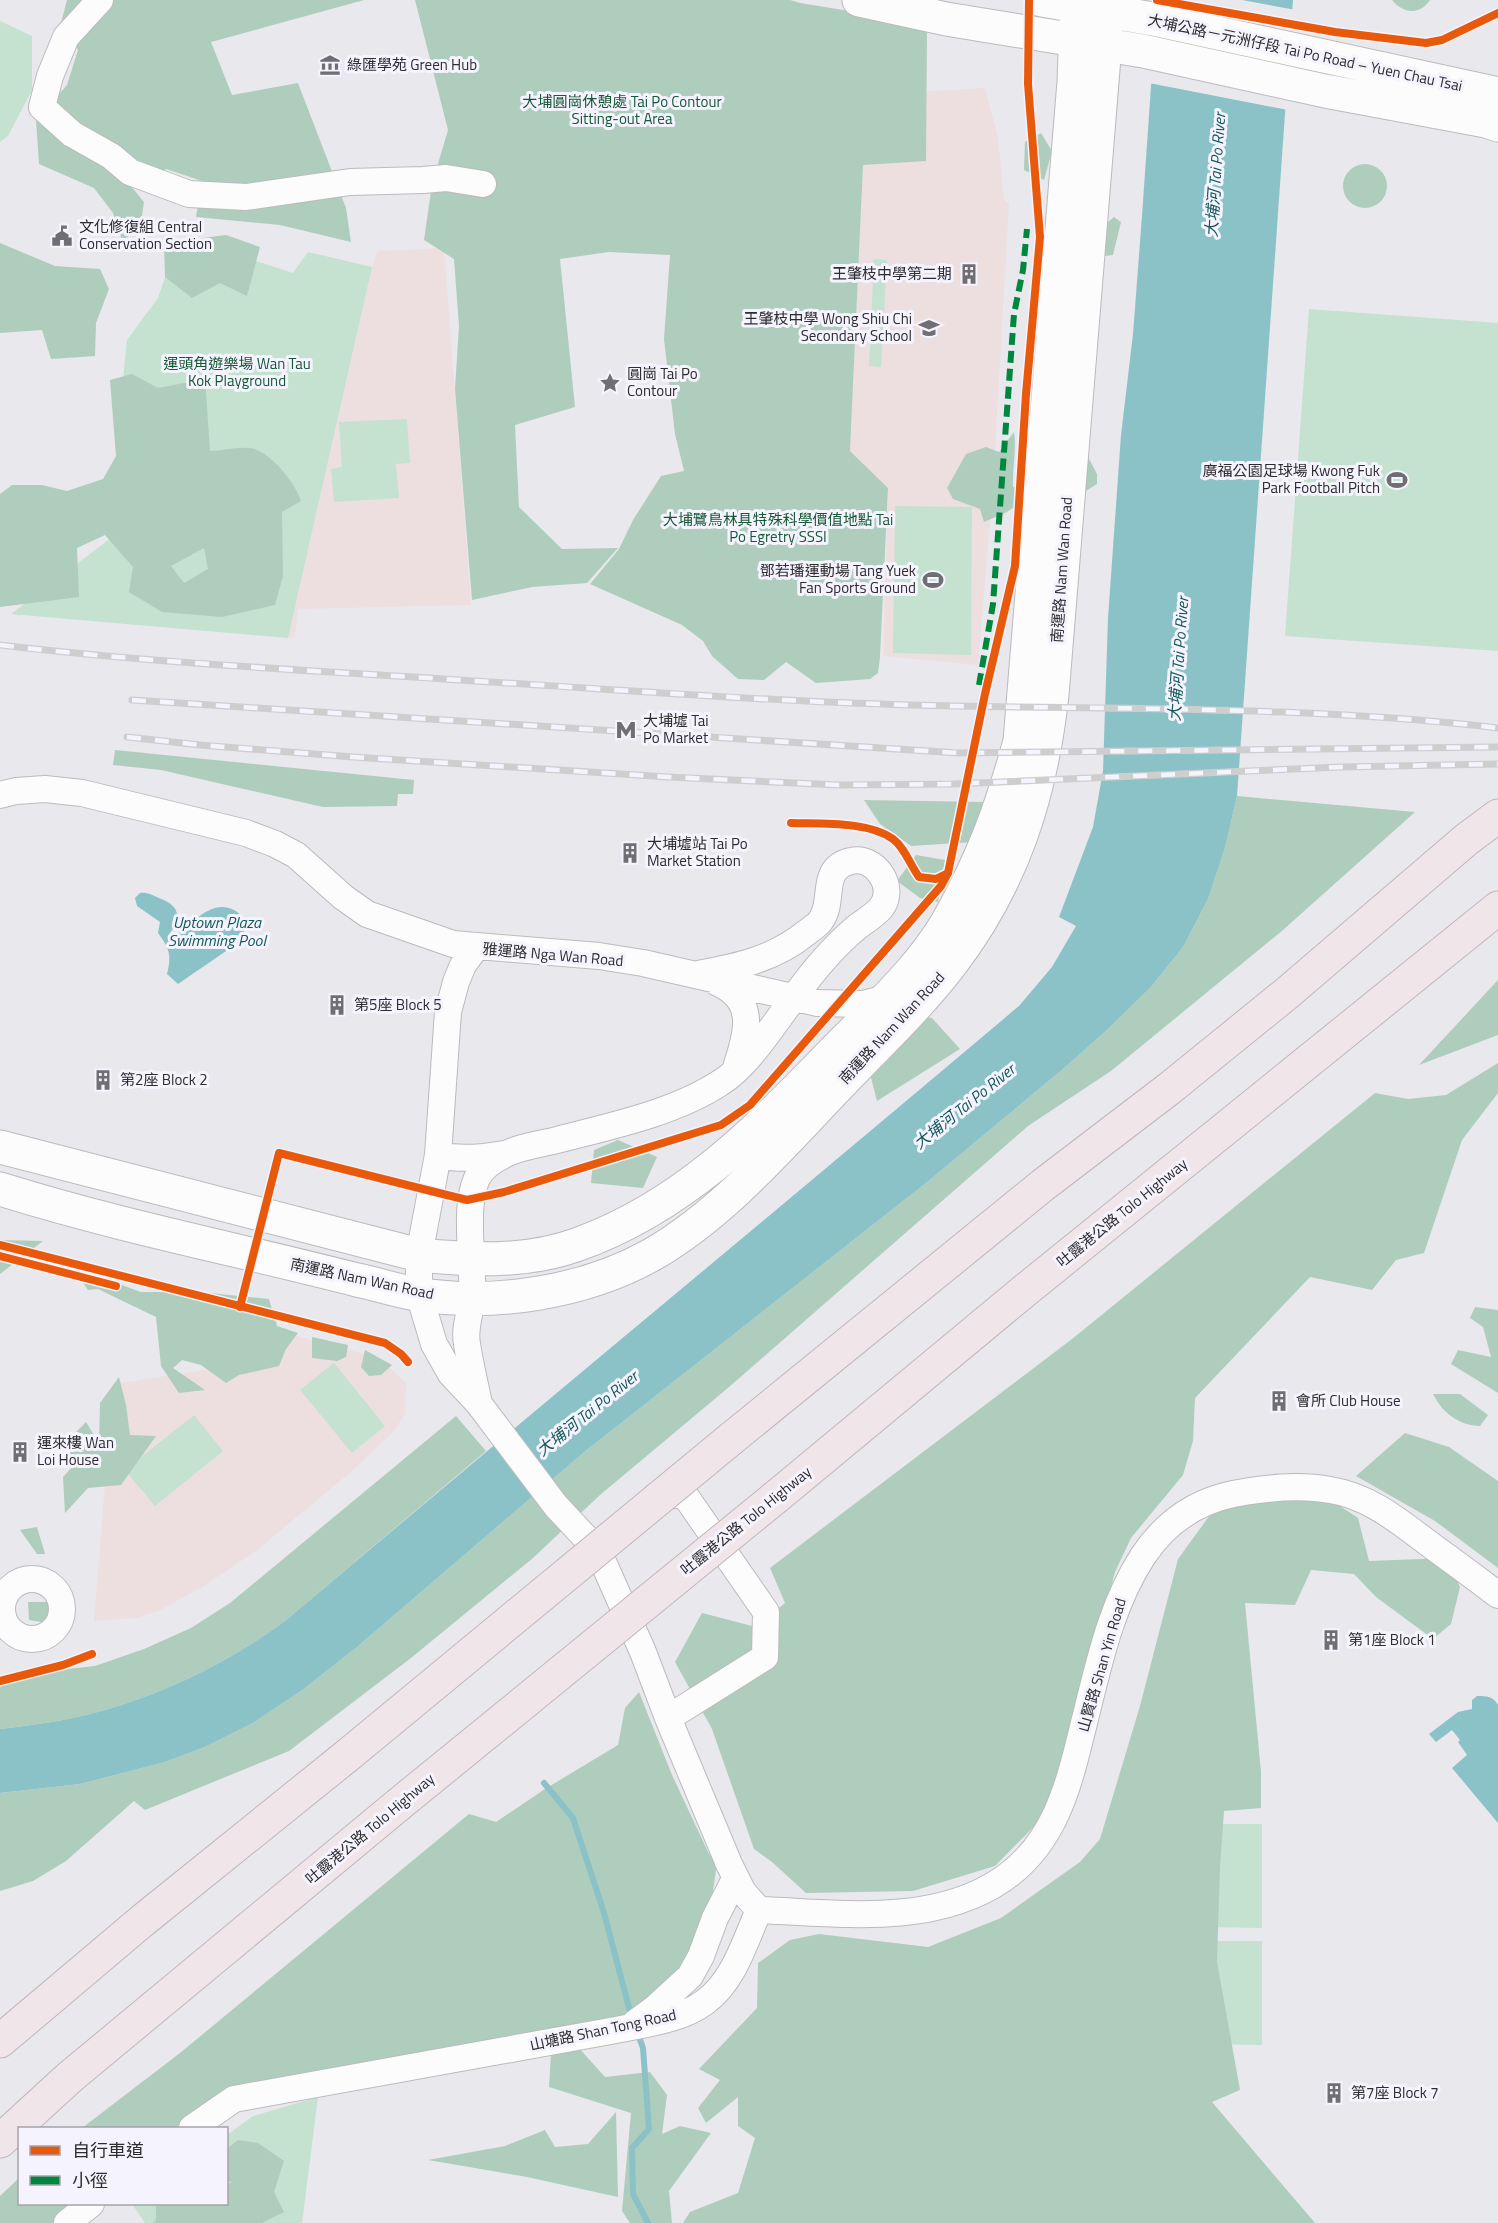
<svg xmlns="http://www.w3.org/2000/svg" width="1498" height="2223" font-family="'Titillium Web','Noto Sans TC',sans-serif">
<style>
.education{fill:#eddfe0}
.green{fill:#c5e1d0}
.forest{fill:#afcdbc;fill-rule:evenodd}
.water{fill:#8bc2c7}
.pier{fill:#e9e8ed}
.lines{fill:none;stroke-linecap:round;stroke-linejoin:round}
.stream{stroke:#8bc2c7;stroke-width:6}
.minor-casing{stroke:#bbbabe;stroke-width:28}
.secondary-casing{stroke:#bbbabe;stroke-width:35}
.motorway-casing{stroke:#c0b6ba;stroke-width:35}
.minor{stroke:#fcfcfc;stroke-width:26}
.secondary{stroke:#fcfcfc;stroke-width:33}
.motorway{stroke:#f0e6e9;stroke-width:33}
.rail-casing{stroke:#cfcecf;stroke-width:7}
.rail{stroke:#f5f3fd;stroke-width:4.5;stroke-dasharray:14;stroke-linecap:butt}
.motorway-bridge-casing{stroke:#c0b6ba;stroke-width:35;stroke-linecap:butt}
.motorway-bridge{stroke:#f0e6e9;stroke-width:33}
.quiet{stroke:#00873e;stroke-width:6;stroke-dasharray:12 6;stroke-linecap:butt}
.cycleway-casing{stroke:#f5f3fd;stroke-width:11}
.cycleway{stroke:#e8590c;stroke-width:8}
.labels{text-anchor:middle;stroke-width:6;stroke-linejoin:round;paint-order:stroke}
.street-label{font-size:15px;fill:#2d2c2f;stroke:#f5f3fd}
.poi-label{font-size:15px;fill:#2d2c2f;stroke:#f5f3fd;text-anchor:start}
.park-label{font-size:15px;fill:#165835;stroke:#f5f3fd}
.water-label{font-size:16px;font-style:italic;fill:#13585c;stroke:#f5f3fd}
</style>
<rect width="100%" height="100%" fill="#e9e8ed"/>
<path class="education" d="M 985,88 L 998,137 L 1004,200 L 1009,204 L 993,485 L 978,665 L 883,656 L 888,488 L 850,451 L 863,165 L 913,92 Z
M 444,248 L 471,605 L 298,609 L 295,637 L 288,638 L 372,267 L 378,251 Z
M 264,1327 L 379,1358 L 406,1383 L 405,1414 L 393,1432 L 352,1471 L 257,1550 L 204,1586 L 160,1610 L 137,1618 L 94,1621 L 113,1384 L 250,1363 Z"/>
<path class="green" d="M 0,21 L 32,36 L 32,90 L 8,136 L 0,142 Z
M 177,242 L 256,261 L 293,273 L 308,252 L 372,267 L 288,638 L 11,614 L 128,525 L 123,380 L 127,340 L 158,298 Z
M 874,259 L 887,260 L 881,367 L 869,366 Z
M 1309,309 L 1498,323 L 1498,651 L 1285,636 Z
M 407,419 L 410,463 L 396,464 L 399,498 L 334,502 L 331,469 L 342,467 L 339,422 Z
M 895,506 L 972,507 L 971,655 L 893,653 Z
M 334,1363 L 385,1426 L 352,1453 L 300,1390 Z
M 194,1415 L 223,1451 L 155,1506 L 125,1470 Z
M 1204,1824 L 1262,1824 L 1262,1928 L 1204,1927 Z
M 1204,1941 L 1262,1941 L 1262,2045 L 1204,2044 Z
M 318,2097 L 302,2223 L 145,2223 L 132,2204 L 226,2204 L 227,2135 L 253,2116 Z"/>
<path class="forest" d="M 67,0 L 364,0 L 211,42 L 232,95 L 298,83 L 346,208 L 351,242 L 280,225 L 196,217 L 202,181 L 166,169 L 149,182 L 121,174 L 144,202 L 140,230 L 122,240 L 113,213 L 94,188 L 39,164 L 36,120 L 67,85 L 78,50 L 61,23 Z
M 415,0 L 790,0 L 800,3 L 905,20 L 927,33 L 926,161 L 863,165 L 850,451 L 888,488 L 880,657 L 878,673 L 870,679 L 816,683 L 786,662 L 764,680 L 738,679 L 712,656 L 703,641 L 682,625 L 590,584 L 619,549 L 633,520 L 661,476 L 684,471 L 675,434 L 664,339 L 670,255 L 609,252 L 560,259 L 575,407 L 515,425 L 519,507 L 562,549 L 618,548 L 587,583 L 532,587 L 472,600 L 455,389 L 459,326 L 454,259 L 424,240 L 432,184 L 448,130 Z
M 1392,0 L 1430,0 C 1420,15 1403,14 1392,0 Z
M 1041,133 L 1052,151 L 1044,180 L 1024,170 L 1025,142 Z
M1343 186a22 22 0 1 1 44 0a22 22 0 1 1-44 0Z
M 1114,217 L 1121,222 L 1113,255 L 1098,257 L 1096,232 Z
M 226,235 L 260,247 L 247,296 L 220,283 L 192,298 L 165,277 L 164,243 Z
M 0,243 L 55,266 L 100,269 L 109,289 L 96,323 L 95,356 L 51,359 L 42,330 L 0,333 Z
M 132,374 L 158,388 L 205,379 L 210,451 C 222,451 236,447 249,448 C 269,450 295,482 301,501 L 282,512 L 283,576 L 275,605 L 222,617 L 162,612 L 129,592 L 133,567 L 105,535 L 77,548 L 79,597 L 0,607 L 0,494 L 12,485 L 42,485 L 67,491 L 103,479 L 116,456 L 110,380 ZM 204,548 L 208,569 L 184,583 L 171,566 Z
M 1014,432 C 1017,450 1012,468 1013,487 L 1026,488 L 1026,499 L 1007,512 L 984,522 L 980,509 L 953,499 L 947,488 L 966,454 L 986,447 L 999,452 Z
M 1088,457 L 1097,474 L 1097,484 L 1078,496 Z
M 115,750 L 414,780 L 413,794 L 398,794 L 397,806 L 323,807 L 161,770 L 113,765 Z
M 1237,796 L 1415,812 L 1283,930 L 1111,1071 L 1028,1126 L 729,1387 L 600,1495 L 533,1558 L 411,1658 L 289,1751 L 145,1810 L 134,1801 L 66,1861 L 33,1881 L 0,1891 L 0,1793 L 80,1784 L 165,1762 L 205,1747 L 253,1723 L 301,1691 L 357,1647 L 583,1453 L 926,1183 L 1063,1069 L 1107,1030 L 1151,987 L 1183,947 L 1208,899 L 1225,848 Z
M 864,800 L 983,802 L 973,842 L 911,846 L 880,824 Z
M 916,855 L 945,860 L 938,902 L 920,898 L 897,881 Z
M 1498,980 L 1498,1035 L 1419,1065 L 1497,981 Z
M 914,1016 L 932,1018 L 960,1049 L 877,1101 L 864,1050 Z
M 1498,1063 L 1498,1093 L 1462,1140 L 1424,1253 L 1396,1260 L 1372,1290 L 1310,1277 L 1195,1398 L 1193,1441 L 1183,1475 L 1131,1538 L 1115,1572 L 1078,1706 L 1054,1806 L 995,1866 L 913,1891 L 806,1893 L 772,1862 L 754,1849 L 712,1729 L 675,1662 L 702,1613 L 756,1627 L 785,1603 L 770,1568 L 1072,1339 L 1375,1093 L 1408,1099 L 1446,1095 Z
M 618,1140 L 657,1157 L 643,1188 L 591,1183 L 594,1150 Z
M 0,1240 L 43,1241 L 0,1274 Z
M 89,1262 L 91,1274 L 141,1292 L 200,1292 L 269,1299 L 277,1326 L 298,1333 L 286,1349 L 279,1366 L 239,1375 L 226,1383 L 201,1365 L 182,1360 L 173,1368 L 205,1390 L 179,1393 L 161,1366 L 156,1317 L 98,1289 L 88,1290 L 75,1271 Z
M 1475,1307 L 1498,1310 L 1498,1393 L 1451,1364 L 1458,1350 L 1491,1357 L 1483,1327 L 1470,1318 Z
M 312,1337 L 348,1345 L 346,1357 L 337,1361 L 312,1358 Z
M 365,1350 L 392,1365 L 381,1375 L 369,1376 L 361,1367 Z
M 119,1377 L 126,1405 L 130,1435 L 156,1436 L 121,1485 L 88,1488 L 65,1513 L 63,1477 L 73,1466 L 62,1459 L 76,1432 L 86,1422 L 99,1443 L 100,1403 Z
M 1433,1394 L 1460,1394 L 1488,1415 L 1480,1426 C 1459,1426 1442,1412 1433,1394 Z
M 456,1416 L 486,1451 L 285,1621 C 224,1666 148,1702 73,1718 C 49,1723 24,1726 0,1729 L 0,1687 L 40,1672 L 95,1666 L 144,1649 L 191,1628 L 230,1603 Z
M 1405,1433 L 1449,1447 L 1498,1481 L 1498,1568 L 1435,1521 L 1356,1476 Z
M 1260,1493 L 1334,1502 L 1358,1518 L 1369,1561 L 1447,1558 L 1460,1587 L 1451,1624 L 1433,1639 L 1376,1597 L 1354,1574 L 1311,1570 L 1295,1605 L 1245,1603 L 1261,1772 L 1261,1808 L 1224,1811 L 1220,1867 L 1217,1962 L 1240,2090 L 1212,2102 L 1315,2223 L 683,2223 L 690,2212 L 738,2193 L 755,2138 L 738,2126 L 738,2097 L 706,2123 L 698,2108 L 720,2080 L 699,2069 L 757,2008 L 758,1963 L 790,1940 L 819,1934 L 928,1947 L 1001,1918 L 1080,1862 L 1100,1839 L 1140,1706 L 1178,1559 L 1210,1515 Z
M 37,1527 L 45,1554 L 37,1554 L 20,1530 Z
M 28,1602 L 49,1602 L 68,1615 L 65,1626 L 29,1620 Z
M 639,1692 L 672,1775 L 709,1854 L 717,1863 L 711,1904 L 683,1966 L 639,2009 L 614,2024 L 193,2115 L 175,2128 L 82,2128 L 180,2053 L 469,1814 L 496,1822 L 545,1789 L 618,1745 L 625,1708 Z
M 578,2047 L 605,2077 L 650,2072 L 667,2095 L 662,2134 L 680,2126 L 711,2133 L 669,2191 L 672,2223 L 630,2223 L 622,2211 L 631,2113 L 549,2087 L 551,2054 Z
M 616,2112 L 618,2197 L 527,2177 L 428,2160 L 505,2146 L 545,2130 L 555,2147 L 588,2144 Z
M 238,2140 L 258,2143 L 284,2161 L 274,2192 L 284,2212 L 262,2223 L 153,2223 L 156,2220 L 156,2204 L 226,2204 L 227,2185 L 232,2182 L 227,2181 L 227,2149 Z
M 19,2178 L 20,2204 L 81,2204 L 57,2223 L 0,2223 L 0,2196 Z"/>
<path class="water" d="M 1157,0 L 1293,0 L 1237,796 L 1225,848 L 1208,899 L 1183,947 L 1151,987 L 1107,1030 L 1063,1069 L 926,1183 L 583,1453 L 357,1647 L 301,1691 L 253,1723 L 205,1747 L 165,1762 L 80,1784 L 0,1793 L 0,1729 C 24,1726 49,1723 73,1718 C 148,1702 224,1666 285,1621 C 529,1415 775,1212 1019,1006 L 1052,967 L 1076,926 L 1059,917 L 1093,827 L 1103,771 L 1108,618 L 1121,435 L 1133,334 L 1142,216 Z
M 140,893 C 147,892 152,895 159,898 C 178,905 183,916 170,933 L 172,938 C 196,921 218,890 245,919 L 244,933 L 232,947 L 178,984 L 167,974 C 172,954 169,948 158,933 L 160,922 L 137,906 L 135,898 Z
M 1477,1696 C 1487,1696 1493,1696 1498,1705 L 1498,1823 L 1452,1768 L 1467,1755 L 1458,1742 L 1460,1740 L 1452,1730 L 1436,1742 L 1429,1734 L 1458,1712 L 1472,1709 L 1472,1700 Z"/>
<path class="pier" d="M 1154,0 L 1242,0 L 1296,10 L 1288,110 L 1149,83 Z"/>
<g class="lines">
<path class="stream" d="M 544,1783 L 573,1818 L 604,1913 L 632,2019
M 637,2031 L 643,2048 L 649,2129 L 632,2148 L 633,2194 L 648,2223"/>
<g class="minor-casing">
<path id="minor" d="M 100,0 L 66,37 L 50,76 L 42,107 L 72,134 L 111,156 L 130,172 L 189,194 L 246,197 L 350,182 L 423,180 L 446,178 L 483,184
M 0,795 L 16,791 L 45,789 L 82,793 L 246,833 L 275,844 L 296,855 L 343,897 L 367,914 L 453,944 L 599,956 L 643,963 L 818,1003 L 863,1004 L 886,998
M 476,947 L 463,965 L 456,982 L 448,1012 L 438,1155 L 419,1255 L 419,1294 L 434,1344 L 451,1374 L 479,1404 L 556,1506 L 586,1538 L 604,1564 L 643,1652 L 668,1718 L 729,1864 L 743,1892 L 759,1910
M 718,983 C 756,1000 748,1031 737,1064
M 438,1155 C 460,1160 482,1158 504,1154
M 479,1404 C 475,1384 470,1364 467,1344 C 464,1329 470,1314 472,1299 C 473,1288 472,1275 471,1264 C 471,1237 466,1203 477,1178 C 483,1166 497,1158 508,1153 C 523,1146 542,1144 557,1140 C 611,1126 674,1113 720,1083 C 748,1066 773,1025 793,999 C 812,972 832,948 857,927 C 865,921 875,915 881,908 C 897,887 875,855 851,861 C 819,868 835,901 821,920 C 818,925 811,929 806,933 C 774,959 737,967 698,974
M 655,1497 L 684,1494 L 766,1612 L 765,1657 L 668,1718
M2 1609a30 30 0 1 1 60 0a30 30 0 1 1-60 0Z
M 759,1910 C 839,1913 933,1927 1003,1879 C 1058,1841 1070,1779 1085,1719 C 1099,1663 1111,1605 1143,1556 C 1165,1523 1195,1502 1233,1494 C 1265,1488 1298,1484 1330,1490 C 1370,1496 1401,1523 1432,1546 C 1454,1562 1476,1578 1498,1595
M 635,2023 L 654,2009 L 690,1976 L 701,1956 L 715,1918 L 735,1879
M 192,2128 L 234,2099 L 616,2030 C 645,2024 681,2020 705,2002 C 734,1981 745,1941 759,1910
M 67,2223 L 91,2204"/>
</g>
<g class="secondary-casing">
<path id="secondary" d="M 859,0 L 946,19 L 1143,51 L 1325,91 L 1486,121 L 1498,125
M 1042,0 L 1153,19 L 1498,94
M 0,1147 L 419,1255 C 473,1260 525,1263 576,1245 C 687,1206 764,1123 844,1041 C 881,1004 921,967 948,921 C 982,861 1002,807 1020,741 L 1074,82 L 1077,0
M 0,1189 C 80,1214 161,1233 242,1252 C 280,1261 318,1270 357,1280 C 377,1284 397,1291 417,1294 C 494,1307 586,1292 653,1254 C 729,1210 791,1134 852,1072 C 886,1037 921,1003 951,964 C 1013,883 1041,795 1052,695 L 1105,45 L 1106,0"/>
</g>
<g class="motorway-casing">
<path id="motorway" d="M 732,1438 L 1043,1185 L 1170,1088 L 1286,994 L 1467,839 L 1498,816
M 776,1497 L 1023,1292 L 1498,908
M 0,2041 L 142,1921 L 348,1755
M 0,2141 L 70,2077 L 398,1805"/>
</g>
<use href="#minor" class="minor"/>
<use href="#secondary" class="secondary"/>
<use href="#motorway" class="motorway"/>
<g class="rail-casing">
<path id="rail" d="M 0,645 C 152,663 306,670 459,680 C 609,689 760,701 910,705 C 1106,710 1303,705 1498,728
M 132,700 L 959,753 L 1498,747
M 127,737 L 200,745 L 353,757 L 668,777 L 839,785 L 953,784 L 1341,767 L 1498,764"/>
</g>
<use href="#rail" class="rail"/>
<g class="motorway-bridge-casing">
<path id="motorway-bridge" d="M 348,1755 L 732,1438
M 398,1805 L 776,1497"/>
</g>
<use href="#motorway-bridge" class="motorway-bridge"/>
<path class="quiet" d="M 979,685 L 993,604 L 1014,314 L 1023,270 L 1027,229"/>
<g class="cycleway-casing">
<path id="cycleway" d="M 1157,0 L 1335,32 L 1426,43 L 1442,40 L 1498,13
M 791,823 C 820,824 868,821 893,839 C 905,848 910,865 919,877 L 936,879 L 948,873
M 0,1245 L 385,1343 L 401,1354 L 408,1362
M 0,1256 L 116,1286
M 240,1307 L 279,1153 L 467,1200 L 504,1192 L 721,1125 L 750,1105 L 941,886 L 948,873 L 985,694 L 1015,566 L 1026,394 L 1040,237 L 1028,84 L 1029,0
M 0,1681 L 63,1665 L 92,1654"/>
</g>
<use href="#cycleway" class="cycleway"/>
</g>
<defs>
<g id="museum-bare" transform="scale(1.62)"><path d="M0-6L6-3V-2H-6V-3ZM-5-1h2V3h-2ZM-1-1h2V3h-2ZM3-1h2V3H3ZM-6 4H6V6H-6Z" fill="#6f6e72" stroke="#f5f3fd" stroke-width="2.5" paint-order="stroke"/></g>
<g id="civic-bare" transform="scale(1.62)"><path d="M-.6-6.5H3V-4.5H.6V-3L4-1V1h2V6H-6V1h2V-1L-.6-3ZM-1.2 2.5V6h2.4V2.5Z" fill="#6f6e72" stroke="#f5f3fd" stroke-width="2.5" paint-order="stroke"/></g>
<g id="building-bare" transform="scale(1.62)"><path d="M-4-6H4V6H1V3H-1V6H-4ZM-2.5-4.3h1.7v1.8h-1.7ZM.8-4.3h1.7v1.8H.8ZM-2.5-1h1.7V.8h-1.7ZM.8-1h1.7V.8H.8Z" fill="#6f6e72" stroke="#f5f3fd" stroke-width="2.5" paint-order="stroke"/></g>
<g id="school-bare" transform="scale(1.62)"><path d="M0-5L7-2L0 1L-7-2ZM-4 1L0 2.5L4 1V4Q0 6-4 4Z" fill="#6f6e72" stroke="#f5f3fd" stroke-width="2.5" paint-order="stroke"/></g>
<g id="sight-bare" transform="scale(1.62)"><path d="M0-6L1.8-2.2L6-1.7L2.9 1.2L3.7 5.4L0 3.3L-3.7 5.4L-2.9 1.2L-6-1.7L-1.8-2.2Z" fill="#6f6e72" stroke="#f5f3fd" stroke-width="2.5" paint-order="stroke"/></g>
<g id="stadium-bare" transform="scale(1.62)"><path d="M0-5a6.5 5 0 1 0 0 10a6.5 5 0 1 0 0-10ZM-3.5-1.8h7v3.6h-7Z" fill="#6f6e72" stroke="#f5f3fd" stroke-width="2.5" paint-order="stroke"/></g>
<g id="metro-bare" transform="scale(1.62)"><path d="M-5.5 5V-5H-3L0 0L3-5H5.5V5H3V-.5L0 4L-3-.5V5Z" fill="#6f6e72" stroke="#f5f3fd" stroke-width="2.5" paint-order="stroke"/></g>
</defs>
<g fill-rule="evenodd">
<use href="#museum-bare" x="330" y="65"/>
<use href="#civic-bare" x="62" y="236"/>
<use href="#building-bare" x="969" y="274"/>
<use href="#school-bare" x="929" y="328"/>
<use href="#sight-bare" x="610" y="383"/>
<use href="#stadium-bare" x="1397" y="480"/>
<use href="#stadium-bare" x="933" y="580"/>
<use href="#metro-bare" x="626" y="730"/>
<use href="#building-bare" x="630" y="853"/>
<use href="#building-bare" x="337" y="1005"/>
<use href="#building-bare" x="103" y="1080"/>
<use href="#building-bare" x="1279" y="1401"/>
<use href="#building-bare" x="20" y="1452"/>
<use href="#building-bare" x="1331" y="1640"/>
<use href="#building-bare" x="1334" y="2093"/>
</g>
<g class="labels">
<g class="street-label">
<text transform="translate(1305 53) rotate(12)" y="5">大埔公路－元洲仔段 Tai Po Road – Yuen Chau Tsai</text>
<text transform="translate(1062 570) rotate(-86)" y="5">南運路 Nam Wan Road</text>
<text transform="translate(553 955) rotate(5)" y="5">雅運路 Nga Wan Road</text>
<text transform="translate(892 1028) rotate(-47)" y="5">南運路 Nam Wan Road</text>
<text transform="translate(1122 1213) rotate(-39)" y="5">吐露港公路 Tolo Highway</text>
<text transform="translate(362 1279) rotate(12)" y="5">南運路 Nam Wan Road</text>
<text transform="translate(746 1521) rotate(-39)" y="5">吐露港公路 Tolo Highway</text>
<text transform="translate(1102 1665) rotate(-74)" y="5">山賢路 Shan Yin Road</text>
<text transform="translate(370 1829) rotate(-40)" y="5">吐露港公路 Tolo Highway</text>
<text transform="translate(603 2030) rotate(-12)" y="5">山塘路 Shan Tong Road</text>
</g>
<g class="poi-label">
<text x="347" y="70">綠匯學苑 Green Hub</text>
<text x="79" y="232">文化修復組 Central<tspan x="79" dy="17">Conservation Section</tspan></text>
<text x="952" y="279" text-anchor="end">王肇枝中學第二期</text>
<text x="912" y="324" text-anchor="end">王肇枝中學 Wong Shiu Chi<tspan x="912" dy="17">Secondary School</tspan></text>
<text x="627" y="379">圓崗 Tai Po<tspan x="627" dy="17">Contour</tspan></text>
<text x="1380" y="476" text-anchor="end">廣福公園足球場 Kwong Fuk<tspan x="1380" dy="17">Park Football Pitch</tspan></text>
<text x="916" y="576" text-anchor="end">鄧若璠運動場 Tang Yuek<tspan x="916" dy="17">Fan Sports Ground</tspan></text>
<text x="643" y="726">大埔墟 Tai<tspan x="643" dy="17">Po Market</tspan></text>
<text x="647" y="849">大埔墟站 Tai Po<tspan x="647" dy="17">Market Station</tspan></text>
<text x="354" y="1010">第5座 Block 5</text>
<text x="120" y="1085">第2座 Block 2</text>
<text x="1296" y="1406">會所 Club House</text>
<text x="37" y="1448">運來樓 Wan<tspan x="37" dy="17">Loi House</tspan></text>
<text x="1348" y="1645">第1座 Block 1</text>
<text x="1351" y="2098">第7座 Block 7</text>
</g>
<g class="park-label">
<text x="622" y="107">大埔圓崗休憩處 Tai Po Contour<tspan x="622" dy="17">Sitting-out Area</tspan></text>
<text x="237" y="369">運頭角遊樂場 Wan Tau<tspan x="237" dy="17">Kok Playground</tspan></text>
<text x="778" y="525">大埔鷺鳥林具特殊科學價值地點 Tai<tspan x="778" dy="17">Po Egretry SSSI</tspan></text>
</g>
<g class="water-label">
<text transform="translate(1215 175) rotate(-86)" y="6">大埔河 Tai Po River</text>
<text transform="translate(1178 659) rotate(-86)" y="6">大埔河 Tai Po River</text>
<text x="217" y="928">Uptown Plaza<tspan x="217" dy="18">Swimming Pool</tspan></text>
<text transform="translate(964 1106) rotate(-39)" y="6">大埔河 Tai Po River</text>
<text transform="translate(587 1413) rotate(-39)" y="6">大埔河 Tai Po River</text>
</g>
</g>
<rect x="18" y="2127" width="210" height="78" fill="#f5f3fd" stroke="#a5a3ab" stroke-width="1.5"/>
<rect x="30" y="2146" width="30" height="9" fill="#e8590c" stroke="#a5a3ab" stroke-width="1.5"/>
<text x="72" y="2157" font-size="18" fill="#2d2c2f">自行車道</text>
<rect x="30" y="2176" width="30" height="9" fill="#00873e" stroke="#a5a3ab" stroke-width="1.5"/>
<text x="72" y="2187" font-size="18" fill="#2d2c2f">小徑</text>
</svg>
